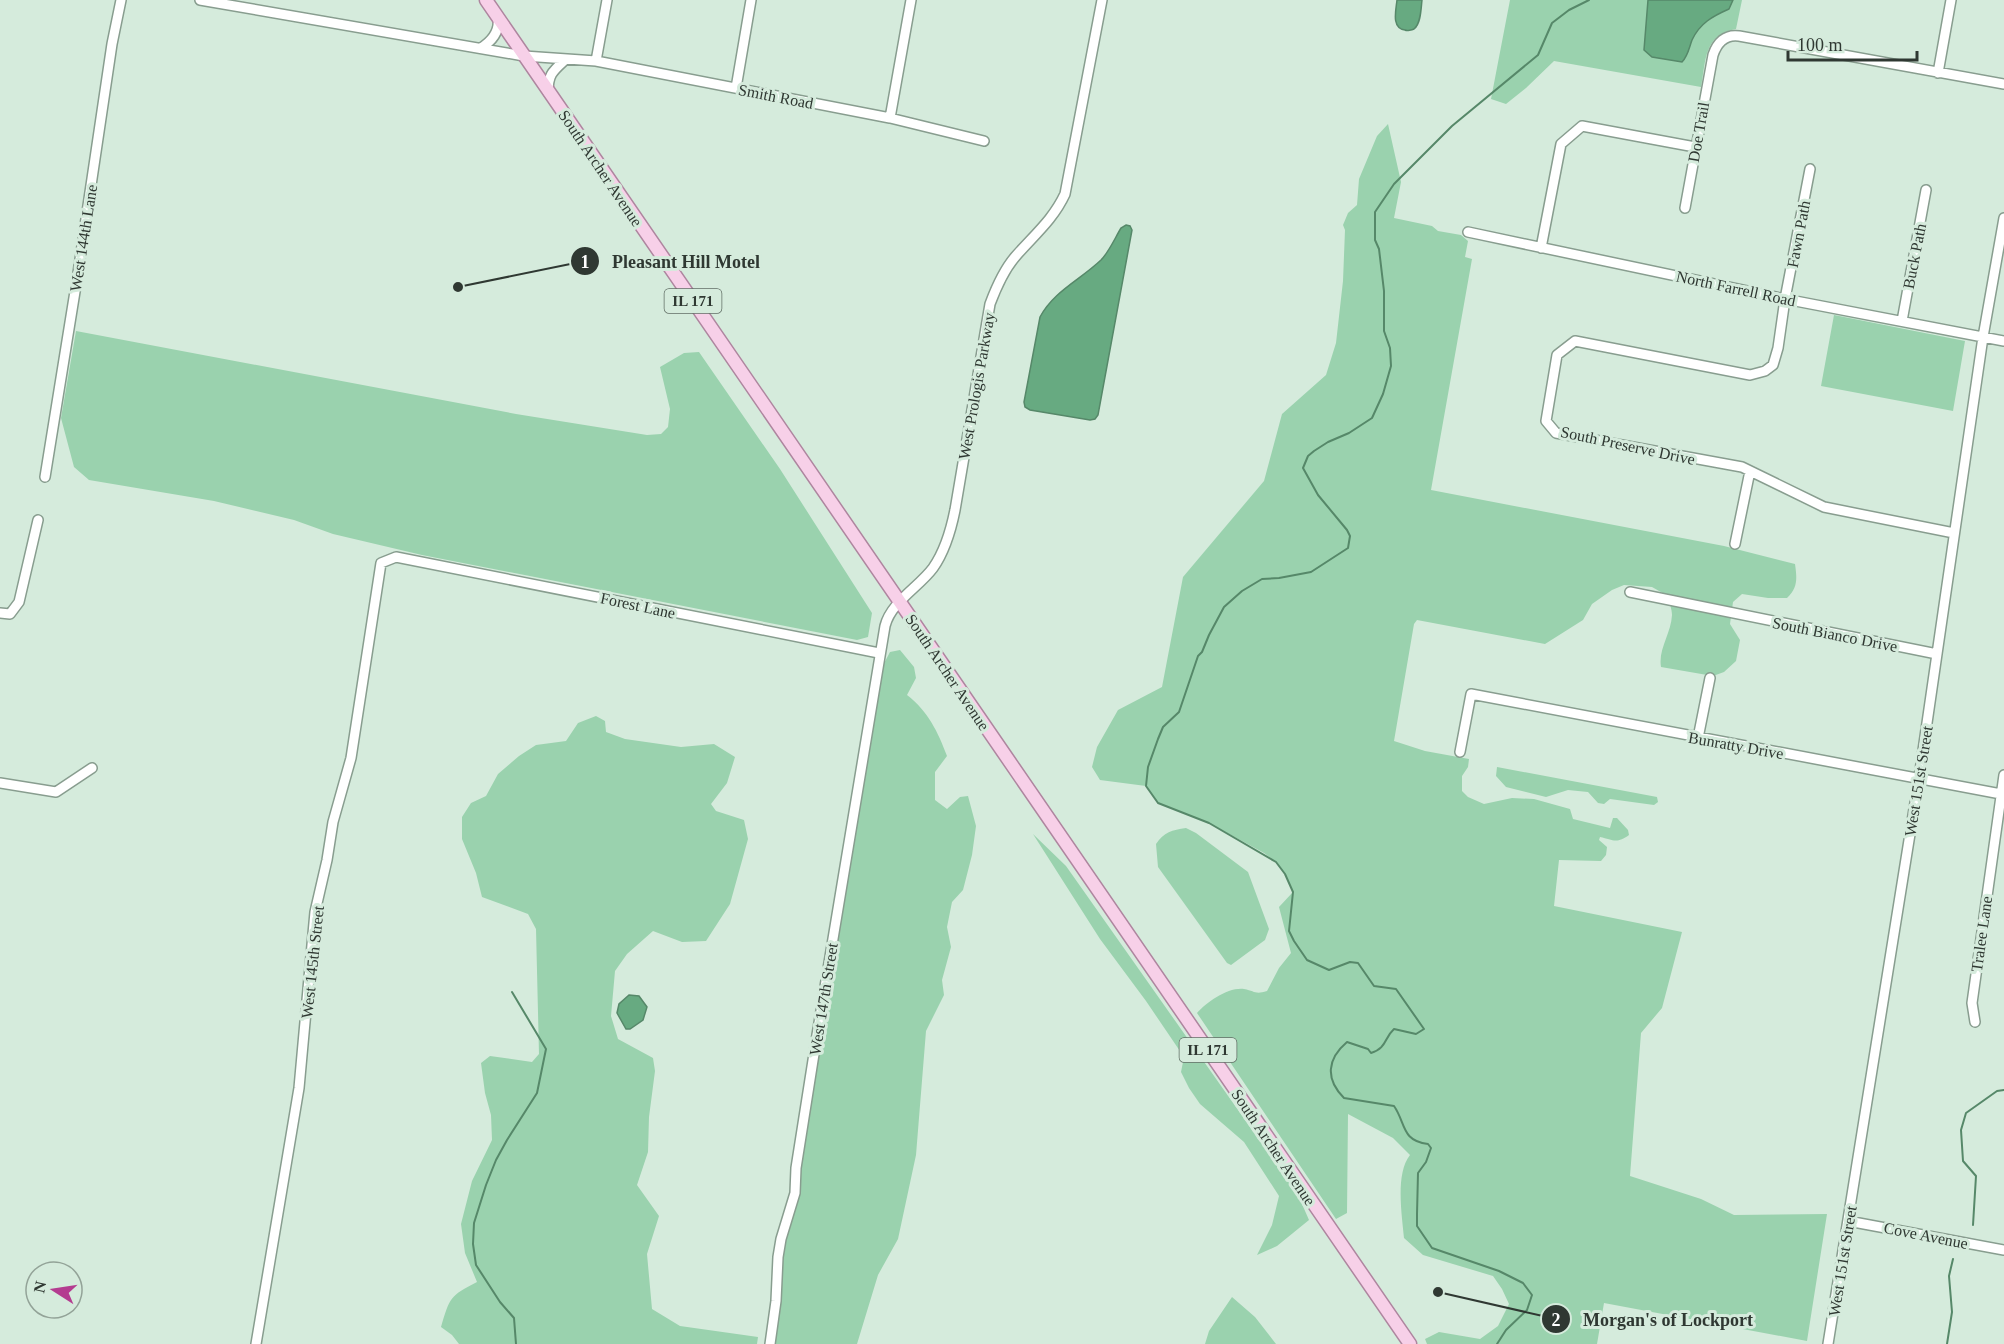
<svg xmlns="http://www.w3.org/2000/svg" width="2004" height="1344" font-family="'Times New Roman',serif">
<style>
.green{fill:#9ad2ae}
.water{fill:#67aa81;stroke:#568869;stroke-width:1.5}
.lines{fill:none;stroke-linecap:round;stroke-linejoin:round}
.stream{stroke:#568869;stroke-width:2}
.minor-casing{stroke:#889d8f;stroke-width:12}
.major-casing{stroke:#ae869f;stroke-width:15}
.minor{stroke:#fff;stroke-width:9}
.major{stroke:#f7d0e8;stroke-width:12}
.labels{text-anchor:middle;stroke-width:6;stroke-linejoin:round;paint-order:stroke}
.shield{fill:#d5ebdc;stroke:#616e65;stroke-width:1.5}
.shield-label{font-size:15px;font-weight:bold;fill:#2f3832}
.street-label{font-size:16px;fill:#2f3832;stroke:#d5ebdc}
.leader{fill:none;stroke:#2f3832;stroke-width:2}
.callout-dot{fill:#2f3832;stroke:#d5ebdc;stroke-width:2}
.mark-label{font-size:18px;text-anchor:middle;font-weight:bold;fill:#fff}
.callout-label{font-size:18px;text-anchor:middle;font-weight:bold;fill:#2f3832;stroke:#d5ebdc;stroke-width:6;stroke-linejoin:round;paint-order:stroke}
</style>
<rect width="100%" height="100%" fill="#d5ebdc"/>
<path class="green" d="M 1510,0 L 1742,0 L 1736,29 C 1704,34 1706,60 1701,87 L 1554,61 L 1526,88 L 1506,104 L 1491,99 Z
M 1388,124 L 1401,182 L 1394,218 L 1432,226 L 1438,231 L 1461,235 L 1468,241 L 1465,257 L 1472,259 L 1431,490 L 1724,546 L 1795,564 C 1797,578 1798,588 1787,598 L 1768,598 L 1742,594 L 1733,602 L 1730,624 L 1740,640 L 1736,661 L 1724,672 L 1713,676 L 1661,667 C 1658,649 1671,634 1672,615 C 1672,609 1669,602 1668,596 L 1652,587 L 1624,585 L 1612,590 L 1592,604 L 1583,620 L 1545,644 L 1417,620 L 1414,624 L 1394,741 L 1425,751 L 1469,759 L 1468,767 L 1462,776 L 1462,791 L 1468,797 L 1484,804 L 1512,798 L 1534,799 L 1570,809 L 1573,819 L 1610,828 L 1613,818 L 1617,818 L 1628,830 L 1629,835 C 1617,844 1613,840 1600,837 L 1599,840 L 1607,847 L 1606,855 L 1601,861 L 1559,860 L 1554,906 L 1682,932 L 1662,1008 L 1641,1033 L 1630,1176 L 1701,1199 L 1734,1215 L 1827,1214 L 1807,1341 L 1604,1303 L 1597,1344 L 1427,1344 L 1425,1339 L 1439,1332 L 1480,1339 L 1498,1326 L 1509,1304 L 1502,1289 L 1493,1276 L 1423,1255 L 1404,1238 C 1402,1215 1395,1174 1410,1155 L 1393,1138 L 1348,1114 L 1347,1213 L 1336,1219 L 1197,1013 C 1207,1002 1228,987 1244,989 C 1255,991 1255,995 1267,991 L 1279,968 L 1291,953 L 1279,907 L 1293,892 L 1285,874 L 1276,862 L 1264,853 L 1209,823 L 1158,803 L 1146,786 L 1100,780 L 1092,767 L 1097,747 L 1118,710 L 1162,687 L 1183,577 L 1264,481 L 1282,414 L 1326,375 L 1336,343 L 1343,281 L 1345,230 L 1343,225 L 1348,213 L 1357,205 L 1359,179 L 1377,136 Z
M 1834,315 L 1965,341 L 1953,411 L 1821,386 Z
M 76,331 L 516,414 L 647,435 L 661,434 L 668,427 L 670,409 L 660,367 L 684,353 L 699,352 L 780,469 L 872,613 L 868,637 L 857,640 L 422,555 L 333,534 L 294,520 L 214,501 L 89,480 L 74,467 L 61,418 Z
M 900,650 L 914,667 L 916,678 L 907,695 C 928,711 938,732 947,756 L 935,772 L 935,800 L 947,809 L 960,797 L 968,796 L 976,826 L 972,855 L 963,890 L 952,902 L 947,927 L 951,947 L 942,980 L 944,995 L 926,1031 L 916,1155 L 898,1239 L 878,1275 L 857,1344 L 770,1344 L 778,1279 L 880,671 L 890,652 Z
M 596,716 L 605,721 L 606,732 L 625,739 L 681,747 L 714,744 L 735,757 L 727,783 L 711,804 L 716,811 L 744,820 L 748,839 L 730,904 L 706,941 L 682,942 L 653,931 L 627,954 L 615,971 L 611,1016 L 618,1039 L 653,1058 L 655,1071 L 649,1117 L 648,1152 L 637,1185 L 659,1216 L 647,1254 L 652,1309 L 680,1326 L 758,1337 L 757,1344 L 459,1344 L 452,1335 L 441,1327 C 450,1297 450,1296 477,1282 L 465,1253 L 461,1224 L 472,1181 L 492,1140 L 491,1115 L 485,1093 L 481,1063 L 490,1056 L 532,1062 L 539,1054 L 536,929 L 528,914 L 482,897 L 476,873 L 462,839 L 462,817 L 471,803 L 486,796 L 498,774 L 519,756 L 536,745 L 566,741 L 578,723 Z
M 1497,767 L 1657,797 L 1658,802 L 1654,805 L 1610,799 L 1604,804 L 1598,803 L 1588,792 L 1568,790 L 1546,797 L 1506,787 L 1496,776 Z
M 1186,828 L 1196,833 L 1248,872 L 1269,929 L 1265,940 L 1231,965 L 1227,963 L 1158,867 L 1156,844 C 1164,832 1172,830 1186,828 Z
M 1033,834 L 1066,866 L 1298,1195 L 1309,1220 L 1277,1246 L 1257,1255 L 1272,1225 L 1279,1196 L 1244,1142 L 1200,1104 L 1189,1088 L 1181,1072 L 1184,1057 L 1146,1001 L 1100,939 Z
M 1232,1297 L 1255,1317 L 1276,1344 L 1205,1344 L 1209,1331 Z"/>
<path class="water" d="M 1397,0 L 1422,0 C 1421,8 1421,24 1414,29 C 1412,30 1407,31 1405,30 C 1391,28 1396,10 1397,0 Z
M 1648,0 L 1733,0 L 1729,9 C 1713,16 1700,23 1692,40 C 1689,48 1688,56 1682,62 L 1652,57 L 1644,50 Z
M 1126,225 L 1130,226 L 1132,230 L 1098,415 L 1095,419 L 1090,420 L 1030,410 L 1025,407 L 1024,402 L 1040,317 C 1054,291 1080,280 1101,260 C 1109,252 1115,238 1121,228 Z
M 629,995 L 639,996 L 647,1007 L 643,1020 L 630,1029 L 626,1029 L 617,1013 L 619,1004 Z"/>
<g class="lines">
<path class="stream" d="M 512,992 L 546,1049 L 537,1093 L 507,1140 L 496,1160 L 486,1185 L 474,1223 L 473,1244 L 476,1265 L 500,1302 L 514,1318 L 516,1344
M 1973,1225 L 1976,1176 L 1963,1161 L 1961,1130 L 1966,1113 L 1997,1091 L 2004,1090
M 1497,1344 L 1506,1330 L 1527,1310 L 1532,1295 L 1523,1283 L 1499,1271 L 1432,1248 L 1417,1226 L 1417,1214 L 1418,1173 L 1426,1162 L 1431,1148 L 1428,1144 C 1401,1141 1406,1123 1394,1106 L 1344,1098 C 1325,1079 1327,1059 1347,1042 L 1368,1049 L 1371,1053 C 1387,1048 1384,1038 1394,1029 L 1416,1034 L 1424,1029 L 1396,989 L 1374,986 L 1358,963 L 1350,962 L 1329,970 L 1307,960 L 1294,941 L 1289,931 L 1293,892 L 1285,874 L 1276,862 L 1209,823 L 1158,803 L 1146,786 L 1148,767 L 1158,739 L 1163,727 L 1179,712 L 1198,656 L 1202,652 L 1209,635 L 1224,607 L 1242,591 L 1262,579 L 1279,578 L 1311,572 L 1348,548 L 1350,536 L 1347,530 L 1318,495 L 1303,468 L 1308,456 L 1314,451 L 1328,442 L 1349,433 L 1372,418 L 1383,394 L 1391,366 L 1390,348 L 1384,331 L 1384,291 L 1379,249 L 1375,240 L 1375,212 L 1394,184 L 1452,126 L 1538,55 L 1552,23 L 1569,10 L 1589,0
M 1947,1344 L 1952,1312 L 1949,1276 L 1953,1259"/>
<g class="minor-casing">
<path id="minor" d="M 200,0 L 524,56 L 596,61 L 890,118 L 984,141
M 481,48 C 492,41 500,32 498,18
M 596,61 L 607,0
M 1938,73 L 1951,0
M 736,88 L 751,0
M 548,92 C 548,74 553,71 566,59
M 890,118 L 911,0
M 1810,169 L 1785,299 L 1778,348 L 1773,365 L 1765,371 L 1750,375 L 1575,341 L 1557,355 L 1546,421 L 1556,433 L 1742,467 L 1824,507 L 1954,533
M 1685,208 L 1713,55 C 1717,43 1725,34 1739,36 L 2004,84
M 1468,232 L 1785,299 L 2004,341
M 1541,248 L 1561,144 L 1582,126 L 1695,147
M 1902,321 L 1926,190
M 45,477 L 78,273 L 112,44 L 121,0
M 1735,544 L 1750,471
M 1630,592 L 1937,654
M 0,613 L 10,614 L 19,602 L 38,520
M 1698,738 L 1710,678
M 1460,752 L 1471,694 L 2001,794
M 0,783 L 56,792 L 92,768
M 1975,1022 L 1972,1003 L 2004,775
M 1848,1221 L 2004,1250
M 256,1344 L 299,1088 L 315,912 L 327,860 L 333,822 L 351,758 L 381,563 L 396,557 L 879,653
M 770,1344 L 776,1301 L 778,1257 L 781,1239 L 795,1193 L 796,1168 L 817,1035 L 885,626 C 891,602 919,587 933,568 C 945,551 951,530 955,510 L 990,304 C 996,288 1003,271 1015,257 C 1033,236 1053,220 1065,194 L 1102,0
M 1828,1344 L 1919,778 L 1983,337 L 2004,218"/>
</g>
<g class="major-casing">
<path id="major" d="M 486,0 L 1410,1344"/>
</g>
<use href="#minor" class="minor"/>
<use href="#major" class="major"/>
</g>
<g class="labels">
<g class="shield">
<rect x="664.5" y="289" width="57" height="24" rx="4.5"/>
<rect x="1179.5" y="1038" width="57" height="24" rx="4.5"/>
</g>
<g class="shield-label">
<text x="693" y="306">IL 171</text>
<text x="1208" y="1055">IL 171</text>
</g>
<g class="street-label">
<text transform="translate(776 96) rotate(11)" y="6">Smith Road</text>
<text transform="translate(1698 132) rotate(-80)" y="6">Doe Trail</text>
<text transform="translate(601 168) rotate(56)" y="6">South Archer Avenue</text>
<text transform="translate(1798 234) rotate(-79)" y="6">Fawn Path</text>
<text transform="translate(83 238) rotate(-81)" y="6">West 144th Lane</text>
<text transform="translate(1914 256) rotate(-79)" y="6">Buck Path</text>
<text transform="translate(1736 288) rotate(12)" y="6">North Farrell Road</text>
<text transform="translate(976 386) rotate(-80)" y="6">West Prologis Parkway</text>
<text transform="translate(1628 445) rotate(12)" y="6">South Preserve Drive</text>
<text transform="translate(638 605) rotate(12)" y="6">Forest Lane</text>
<text transform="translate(1835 634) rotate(11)" y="6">South Bianco Drive</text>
<text transform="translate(948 672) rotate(56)" y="6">South Archer Avenue</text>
<text transform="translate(1736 745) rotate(10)" y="6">Bunratty Drive</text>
<text transform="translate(1918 781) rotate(-81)" y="6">West 151st Street</text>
<text transform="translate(1981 934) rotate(-82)" y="6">Tralee Lane</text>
<text transform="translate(312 962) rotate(-84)" y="6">West 145th Street</text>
<text transform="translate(823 999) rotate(-81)" y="6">West 147th Street</text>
<text transform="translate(1274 1147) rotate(56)" y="6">South Archer Avenue</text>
<text transform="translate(1926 1235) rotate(11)" y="6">Cove Avenue</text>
<text transform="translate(1842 1261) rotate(-81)" y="6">West 151st Street</text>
</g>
</g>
<path class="leader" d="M458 287L585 261M1438 1292L1556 1319"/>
<g class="callout-dot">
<circle cx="458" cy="287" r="6"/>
<circle cx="1438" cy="1292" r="6"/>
<circle cx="585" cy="261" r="15"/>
<circle cx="1556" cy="1319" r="15"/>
</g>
<g class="mark-label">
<text x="585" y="268">1</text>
<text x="1556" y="1326">2</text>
</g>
<g class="callout-label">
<text x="686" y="268">Pleasant Hill Motel</text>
<text x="1668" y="1326">Morgan's of Lockport</text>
</g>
<g transform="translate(54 1290) rotate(282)"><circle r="28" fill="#d5ebdc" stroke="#93a398" stroke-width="1.5"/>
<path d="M0-4.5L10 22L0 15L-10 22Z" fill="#b43c90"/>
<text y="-9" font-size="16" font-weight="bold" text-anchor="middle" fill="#2f3832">N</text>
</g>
<path d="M1788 51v9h129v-9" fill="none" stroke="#2f3832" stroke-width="3"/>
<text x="1797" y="51" font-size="18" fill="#2f3832" stroke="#d5ebdc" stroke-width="4.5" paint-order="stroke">100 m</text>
</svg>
